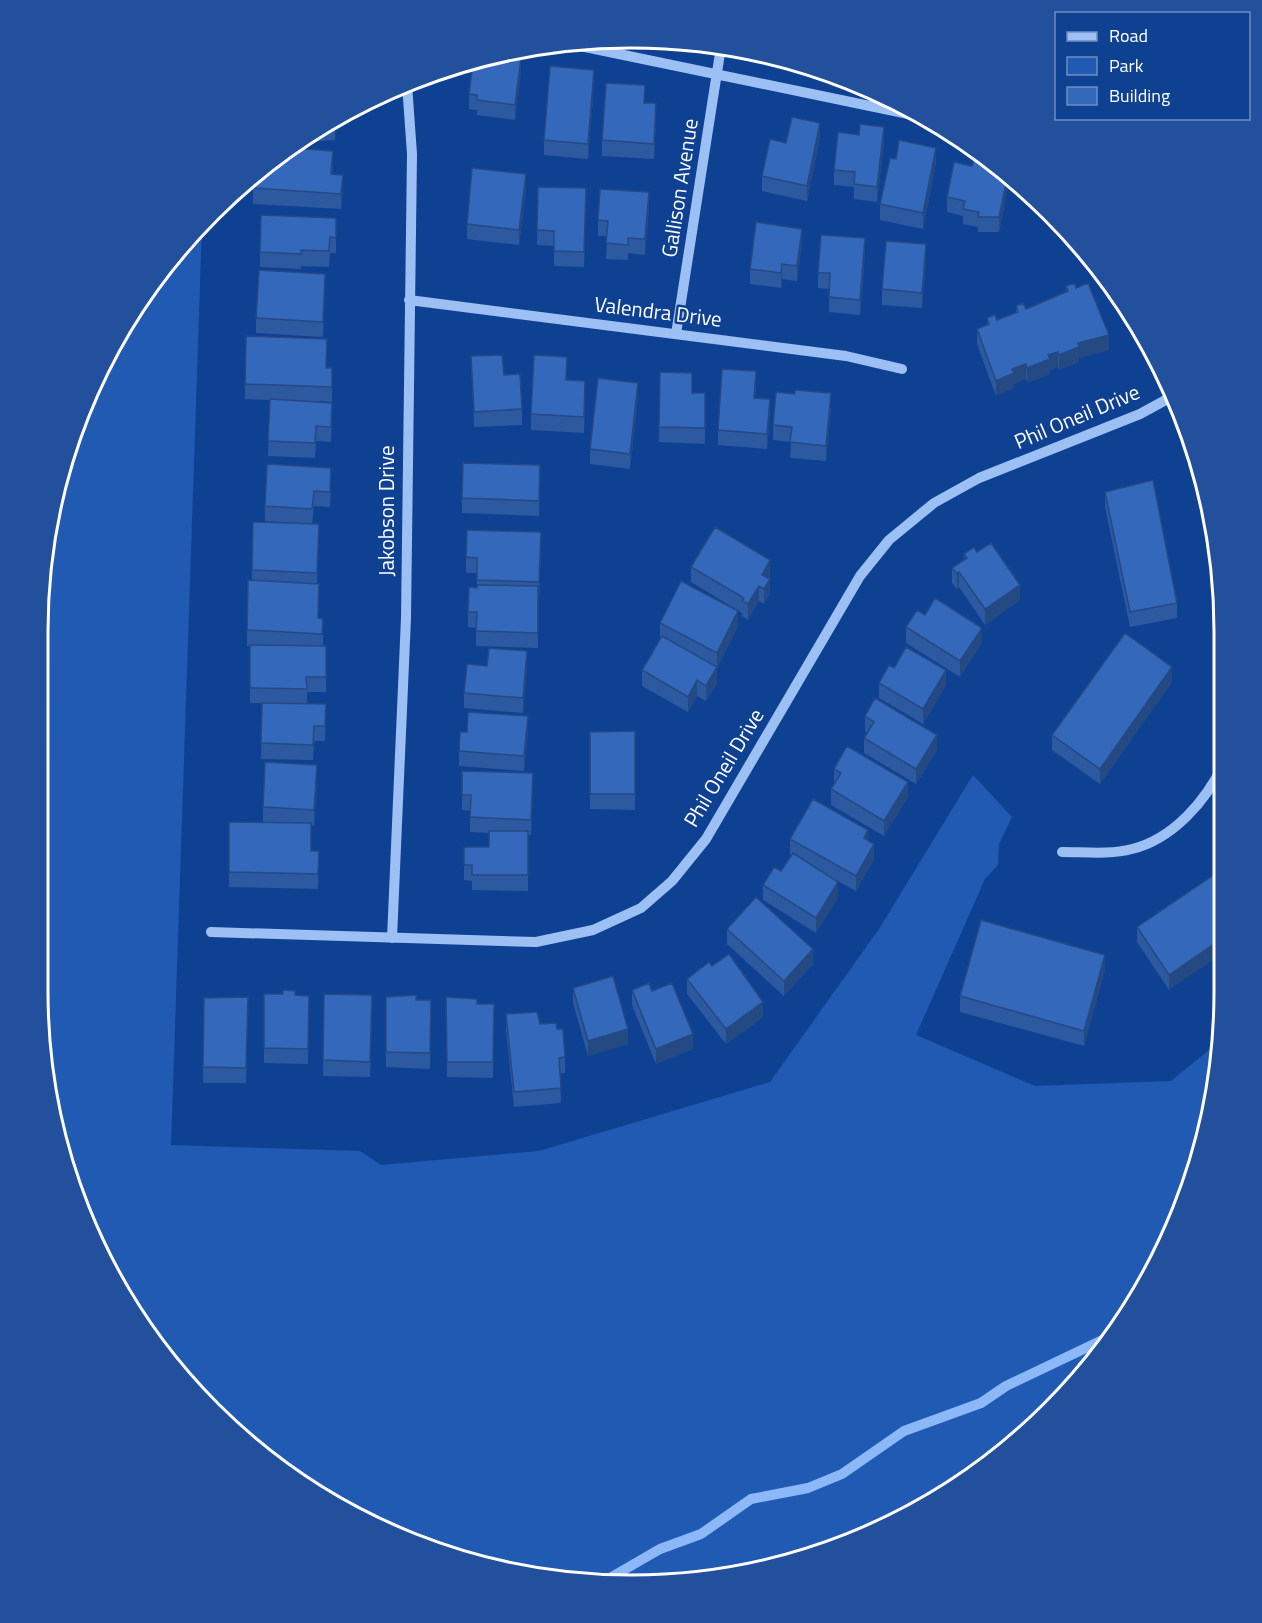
<svg xmlns="http://www.w3.org/2000/svg" width="1262" height="1623" font-family="'Titillium Web',sans-serif">
<style>
.green{fill:#215ab3}
.lines{fill:none;stroke-linecap:round;stroke-linejoin:round}
.stream{stroke:#8db8f7;stroke-width:10}
.minor{stroke:#9cbff4;stroke-width:10}
.wall{fill:#2d59a1}
.shaded-wall{fill:#244983}
.building{fill:#3468bb;stroke:#244983;stroke-width:1.5}
.labels{text-anchor:middle;stroke-width:5;stroke-linejoin:round;paint-order:stroke}
.street-label{font-size:21px;fill:#fff;stroke:#0f4193}
.rim{fill:none;stroke:#fff;stroke-width:3}
</style>
<rect width="100%" height="100%" fill="#0f4193"/>
<path class="green" d="M 202,225 L 171,1145 L 360,1151 L 381,1165 L 539,1151 L 770,1082 L 879,929 L 973,775 L 1012,817 L 999,844 L 998,865 L 985,879 L 916,1035 L 1035,1086 L 1171,1081 L 1220,1041 L 1213,1107 L 1179,1219 L 1124,1322 L 1050,1412 L 928,1506 L 785,1565 L 631,1585 L 478,1565 L 335,1506 L 212,1412 L 117,1289 L 58,1146 L 38,992 L 39,593 L 69,441 L 99,368 L 160,269 Z"/>
<g class="lines">
<path class="stream" d="M 603,1582 L 660,1549 L 701,1534 L 751,1499 L 808,1488 L 842,1474 L 904,1431 L 981,1403 L 1006,1386 L 1113,1335"/>
<path class="minor" d="M 561,42 L 923,117
M 409,300 L 846,356 L 902,369
M 676,334 L 721,47
M 1062,852 C 1085,852 1109,855 1132,849 C 1173,839 1206,801 1224,763
M 211,932 L 536,942 L 593,930 L 641,908 L 672,881 L 706,839 L 860,576 L 889,540 L 934,503 L 979,478 L 1140,414 L 1173,396
M 392,938 L 406,618 L 412,154 L 407,84"/>
</g>
<path class="wall" d="M 521,73 L 515,120 L 477,115 L 477,110 L 469,109 L 469,94 Z
M 594,85 L 588,159 L 544,155 L 544,140 Z
M 645,103 L 656,119 L 654,159 L 602,156 L 602,140 Z
M 338,115 L 338,124 L 335,125 L 335,140 L 298,143 Z
M 820,138 L 807,201 L 762,191 L 762,176 L 786,143 Z
M 884,142 L 877,202 L 854,199 L 854,187 L 834,185 L 834,170 Z
M 896,159 L 936,163 L 923,229 L 880,220 L 880,204 Z
M 333,166 L 332,174 L 343,190 L 341,209 L 253,204 L 253,188 Z
M 1009,176 L 1009,182 L 999,232 L 978,232 L 978,227 L 963,224 L 963,216 L 947,212 L 947,197 Z
M 538,187 L 586,188 L 584,267 L 554,266 L 554,246 L 537,245 Z
M 526,189 L 519,245 L 467,239 L 467,224 Z
M 649,207 L 645,255 L 628,253 L 628,260 L 606,259 L 607,236 L 598,236 L 598,220 Z
M 336,234 L 336,253 L 330,253 L 329,267 L 301,266 L 301,269 L 260,267 L 260,252 Z
M 802,244 L 797,281 L 782,279 L 781,288 L 750,284 L 750,269 Z
M 865,254 L 860,315 L 829,312 L 829,289 L 818,288 L 818,273 Z
M 926,259 L 922,308 L 882,305 L 882,289 Z
M 1066,286 L 1076,288 L 1109,350 L 1079,358 L 1079,362 L 1059,370 L 1058,367 L 1050,370 L 1050,374 L 1027,383 L 1026,379 L 1014,384 L 1014,388 L 996,396 L 977,344 L 977,329 L 987,325 L 987,318 L 997,320 L 1016,313 L 1016,306 L 1026,309 L 1066,292 Z
M 325,289 L 323,337 L 256,333 L 256,318 Z
M 471,356 L 504,375 L 522,409 L 522,425 L 474,427 Z
M 327,368 L 332,368 L 332,402 L 309,401 L 332,418 L 331,442 L 316,441 L 315,458 L 268,456 L 270,400 L 245,399 L 245,384 Z
M 567,372 L 567,380 L 585,397 L 584,433 L 531,430 L 531,414 Z
M 660,372 L 692,393 L 705,393 L 705,444 L 659,442 Z
M 756,386 L 755,398 L 770,414 L 767,449 L 718,445 L 718,430 Z
M 638,398 L 630,469 L 590,464 L 590,449 Z
M 831,408 L 826,461 L 790,458 L 791,442 L 773,440 L 773,425 Z
M 540,480 L 539,516 L 462,513 L 462,498 Z
M 331,483 L 330,507 L 314,506 L 312,524 L 265,521 L 265,506 Z
M 1105,492 L 1177,603 L 1177,618 L 1130,627 L 1105,507 Z
M 319,540 L 317,584 L 319,599 L 318,619 L 323,619 L 323,646 L 326,646 L 326,692 L 307,692 L 307,704 L 326,704 L 325,741 L 314,741 L 313,760 L 261,759 L 262,703 L 250,703 L 250,646 L 247,646 L 247,630 L 252,581 L 252,570 Z
M 541,548 L 539,597 L 538,597 L 538,648 L 476,646 L 476,628 L 468,627 L 468,612 L 477,588 L 477,573 L 466,573 L 466,557 Z
M 964,554 L 1020,600 L 985,625 L 959,587 L 957,589 L 952,583 L 952,568 L 964,559 Z
M 691,567 L 770,576 L 769,579 L 770,594 L 764,604 L 759,601 L 748,620 L 742,616 L 742,613 L 691,582 Z
M 925,615 L 982,643 L 960,677 L 906,643 L 906,627 Z
M 660,623 L 738,626 L 717,668 L 717,683 L 706,701 L 697,696 L 688,712 L 642,686 L 642,670 L 660,639 Z
M 487,666 L 527,667 L 523,713 L 464,708 L 464,693 Z
M 894,668 L 946,685 L 923,724 L 879,698 L 879,683 Z
M 1172,682 L 1100,784 L 1052,750 L 1052,735 Z
M 865,716 L 937,750 L 916,784 L 864,753 L 864,738 L 867,733 L 865,731 Z
M 635,731 L 635,810 L 590,809 L 590,732 Z
M 528,732 L 524,771 L 459,766 L 459,751 Z
M 834,769 L 908,797 L 884,836 L 831,805 L 831,789 L 834,784 Z
M 462,771 L 533,789 L 531,835 L 528,835 L 528,891 L 472,890 L 472,881 L 464,880 L 464,847 L 489,847 L 489,833 L 470,832 L 470,811 L 462,810 Z
M 317,780 L 314,826 L 311,825 L 311,851 L 319,851 L 318,889 L 229,887 L 229,822 L 263,822 L 263,807 Z
M 790,839 L 868,840 L 874,859 L 856,891 L 834,879 L 838,897 L 816,933 L 763,900 L 763,885 L 781,871 L 791,855 L 790,854 Z
M 1224,868 L 1169,990 L 1137,942 L 1137,927 Z
M 727,929 L 813,964 L 784,996 L 727,944 Z
M 712,966 L 763,1017 L 726,1044 L 687,994 L 687,979 Z
M 1105,970 L 1084,1046 L 960,1012 L 960,996 Z
M 573,988 L 628,1044 L 588,1056 L 573,1003 Z
M 632,990 L 693,1049 L 656,1064 L 632,1005 Z
M 264,994 L 309,996 L 308,1064 L 264,1063 Z
M 324,994 L 372,1010 L 370,1077 L 323,1076 Z
M 386,997 L 416,1000 L 431,1000 L 430,1069 L 386,1067 Z
M 446,997 L 477,1004 L 494,1004 L 493,1078 L 447,1077 Z
M 204,998 L 248,1012 L 246,1083 L 203,1083 Z
M 506,1014 L 557,1029 L 565,1057 L 565,1073 L 560,1073 L 561,1103 L 514,1107 L 506,1030 Z"/>
<path class="shaded-wall" d="M 521,58 L 521,73 L 515,120 L 515,105 Z
M 594,70 L 594,85 L 588,159 L 588,144 Z
M 656,103 L 656,119 L 654,159 L 654,144 Z
M 820,123 L 820,138 L 807,201 L 807,186 Z
M 884,127 L 884,142 L 877,202 L 877,187 Z
M 936,148 L 936,163 L 923,229 L 923,213 Z
M 526,174 L 526,189 L 519,245 L 519,230 Z
M 343,175 L 343,190 L 341,209 L 341,194 Z
M 1008,175 L 1009,176 L 1009,182 L 999,232 L 999,217 Z
M 649,192 L 649,207 L 645,255 L 645,239 Z
M 802,229 L 802,244 L 797,281 L 797,266 Z
M 865,238 L 865,254 L 860,315 L 860,300 Z
M 926,244 L 926,259 L 922,308 L 922,293 Z
M 782,264 L 782,279 L 781,288 L 781,273 Z
M 325,274 L 325,289 L 323,337 L 323,322 Z
M 1109,335 L 1109,350 L 1079,358 L 1079,362 L 1059,370 L 1059,355 L 1078,343 Z
M 1058,352 L 1058,367 L 1050,370 L 1050,374 L 1027,383 L 1027,368 L 1048,355 Z
M 1026,364 L 1026,379 L 1014,384 L 1014,388 L 996,396 L 996,381 L 1012,369 Z
M 585,381 L 585,397 L 584,433 L 584,417 Z
M 638,383 L 638,398 L 630,469 L 630,454 Z
M 831,393 L 831,408 L 826,461 L 826,446 Z
M 770,399 L 770,414 L 767,449 L 767,434 Z
M 770,560 L 770,576 L 763,588 L 762,575 Z
M 959,572 L 959,587 L 957,589 L 957,574 Z
M 770,579 L 770,594 L 764,604 L 764,589 Z
M 1020,585 L 1020,600 L 985,625 L 985,609 Z
M 759,586 L 759,601 L 748,620 L 748,604 Z
M 738,611 L 738,626 L 717,668 L 717,653 Z
M 982,628 L 982,643 L 960,677 L 960,661 Z
M 527,651 L 527,667 L 523,713 L 523,698 Z
M 717,667 L 717,683 L 706,701 L 706,686 Z
M 1172,667 L 1172,682 L 1100,784 L 1100,769 Z
M 946,670 L 946,685 L 923,724 L 923,709 Z
M 697,680 L 697,696 L 688,712 L 688,697 Z
M 528,716 L 528,732 L 524,771 L 524,756 Z
M 937,735 L 937,750 L 916,784 L 916,769 Z
M 317,765 L 317,780 L 314,826 L 314,810 Z
M 533,773 L 533,789 L 531,835 L 531,820 Z
M 908,782 L 908,797 L 884,836 L 884,821 Z
M 868,830 L 868,845 L 864,838 Z
M 874,844 L 874,859 L 856,891 L 856,876 Z
M 838,882 L 838,897 L 816,933 L 816,918 Z
M 1224,937 L 1224,953 L 1169,990 L 1169,975 Z
M 813,949 L 813,964 L 784,996 L 784,981 Z
M 1105,955 L 1105,970 L 1084,1046 L 1084,1031 Z
M 763,1002 L 763,1017 L 726,1044 L 726,1029 Z
M 628,1029 L 628,1044 L 588,1056 L 588,1041 Z
M 693,1034 L 693,1049 L 656,1064 L 656,1049 Z"/>
<path class="building" d="M 500,55 L 521,58 L 515,105 L 477,100 L 477,95 L 469,94 L 473,61 L 477,60 L 485,61 L 486,58 Z
M 550,66 L 594,70 L 588,144 L 544,140 Z
M 606,83 L 645,85 L 644,103 L 656,103 L 654,144 L 602,140 Z
M 334,117 L 335,125 L 322,126 Z
M 792,117 L 820,123 L 807,186 L 762,176 L 770,139 L 786,143 Z
M 860,124 L 884,127 L 877,187 L 854,184 L 855,172 L 834,170 L 838,132 L 859,135 Z
M 899,140 L 936,148 L 923,213 L 880,204 L 890,158 L 896,159 Z
M 291,148 L 333,151 L 331,174 L 343,175 L 341,194 L 253,188 L 254,175 Z
M 974,159 L 996,164 L 1008,175 L 999,217 L 978,217 L 979,212 L 963,209 L 965,201 L 947,197 L 954,162 L 972,166 Z
M 472,168 L 526,174 L 519,230 L 467,224 Z
M 538,187 L 586,188 L 584,252 L 554,251 L 554,231 L 537,230 Z
M 600,189 L 649,192 L 645,239 L 628,238 L 628,245 L 606,243 L 608,221 L 598,220 Z
M 261,215 L 336,218 L 336,238 L 330,237 L 329,251 L 301,250 L 301,254 L 260,252 Z
M 756,222 L 802,229 L 797,266 L 782,264 L 781,273 L 750,269 Z
M 821,235 L 865,238 L 860,300 L 829,297 L 830,273 L 818,273 Z
M 886,241 L 926,244 L 922,293 L 882,289 Z
M 259,270 L 325,274 L 323,322 L 256,318 Z
M 1075,283 L 1076,288 L 1088,283 L 1109,335 L 1078,343 L 1079,347 L 1059,355 L 1058,352 L 1048,355 L 1050,359 L 1027,368 L 1026,364 L 1012,369 L 1014,373 L 996,381 L 977,329 L 989,324 L 987,318 L 995,315 L 997,320 L 1018,312 L 1016,306 L 1023,303 L 1026,309 L 1068,291 L 1066,286 Z
M 246,336 L 327,339 L 326,368 L 332,368 L 332,387 L 245,384 Z
M 502,355 L 504,375 L 520,374 L 522,409 L 474,412 L 471,356 Z
M 534,355 L 567,357 L 566,380 L 585,381 L 584,417 L 531,414 Z
M 722,369 L 756,371 L 754,398 L 770,399 L 767,434 L 718,430 Z
M 660,372 L 692,373 L 692,393 L 705,393 L 705,428 L 659,427 Z
M 598,378 L 638,383 L 630,454 L 590,449 Z
M 795,390 L 831,393 L 826,446 L 790,442 L 792,427 L 773,425 L 776,392 L 795,394 Z
M 270,399 L 332,403 L 331,427 L 316,426 L 315,443 L 268,441 Z
M 463,463 L 540,465 L 539,501 L 462,498 Z
M 267,464 L 331,468 L 330,492 L 314,491 L 312,509 L 265,506 Z
M 1153,480 L 1177,603 L 1130,612 L 1105,492 Z
M 253,522 L 319,524 L 317,573 L 252,570 Z
M 715,527 L 770,560 L 762,575 L 770,579 L 764,589 L 759,586 L 748,604 L 742,601 L 744,598 L 691,567 Z
M 467,530 L 541,532 L 539,582 L 477,580 L 477,558 L 466,557 Z
M 991,543 L 1020,585 L 985,609 L 959,572 L 957,574 L 952,568 L 967,558 L 964,554 L 974,547 L 977,552 Z
M 248,580 L 319,584 L 318,618 L 323,619 L 322,634 L 247,630 Z
M 681,581 L 738,611 L 717,653 L 660,623 Z
M 477,585 L 538,586 L 538,633 L 476,631 L 477,612 L 468,612 L 469,587 L 477,588 Z
M 935,598 L 982,628 L 960,661 L 906,627 L 917,610 L 925,615 Z
M 1125,633 L 1172,667 L 1100,769 L 1052,735 Z
M 662,636 L 717,667 L 706,686 L 697,680 L 688,697 L 642,670 Z
M 250,645 L 326,646 L 326,677 L 306,677 L 307,689 L 250,688 Z
M 906,647 L 946,670 L 923,709 L 879,683 L 889,665 L 894,668 Z
M 489,648 L 527,651 L 523,698 L 464,693 L 467,664 L 487,666 Z
M 875,698 L 937,735 L 916,769 L 864,738 L 874,722 L 865,716 Z
M 262,703 L 326,704 L 325,726 L 314,726 L 313,745 L 261,743 Z
M 468,712 L 528,716 L 524,756 L 459,751 L 460,732 L 467,732 Z
M 635,731 L 635,794 L 590,794 L 590,732 Z
M 847,746 L 908,782 L 884,821 L 831,789 L 841,773 L 834,769 Z
M 265,762 L 317,765 L 314,810 L 263,807 Z
M 462,771 L 533,773 L 531,820 L 470,817 L 471,795 L 462,795 Z
M 813,799 L 868,830 L 864,838 L 874,844 L 856,876 L 790,839 Z
M 229,822 L 311,823 L 311,851 L 319,851 L 318,874 L 229,872 Z
M 489,831 L 528,831 L 528,875 L 472,875 L 472,865 L 464,865 L 464,847 L 489,847 Z
M 793,853 L 838,882 L 816,918 L 763,885 L 774,867 L 781,871 Z
M 1224,868 L 1224,937 L 1169,975 L 1137,927 Z
M 756,897 L 813,949 L 784,981 L 727,929 Z
M 981,920 L 1105,955 L 1084,1031 L 960,996 Z
M 729,954 L 763,1002 L 726,1029 L 687,979 L 709,962 L 712,966 Z
M 613,976 L 628,1029 L 588,1041 L 573,988 Z
M 649,983 L 652,991 L 672,983 L 693,1034 L 656,1049 L 632,990 Z
M 283,990 L 295,991 L 295,995 L 309,996 L 308,1049 L 264,1048 L 264,994 L 283,994 Z
M 324,994 L 372,995 L 370,1062 L 323,1060 Z
M 416,995 L 416,1000 L 431,1000 L 430,1053 L 386,1052 L 386,997 Z
M 248,997 L 246,1068 L 203,1067 L 204,998 Z
M 446,997 L 477,999 L 477,1004 L 494,1004 L 493,1062 L 447,1062 Z
M 537,1012 L 540,1024 L 556,1023 L 557,1029 L 563,1029 L 565,1057 L 559,1058 L 561,1088 L 514,1092 L 506,1014 Z"/>
<g class="labels">
<g class="street-label">
<text transform="translate(680 188) rotate(-81)" y="7">Gallison Avenue</text>
<text transform="translate(658 312) rotate(7)" y="7">Valendra Drive</text>
<text transform="translate(1077 417) rotate(-23)" y="7">Phil Oneil Drive</text>
<text transform="translate(387 511) rotate(-90)" y="7">Jakobson Drive</text>
<text transform="translate(724 768) rotate(-59)" y="7">Phil Oneil Drive</text>
</g>
</g>
<path d="M0 0H1262V1623H0ZM631 48H631A583 583 0 0 1 1214 631V992A583 583 0 0 1 631 1575H631A583 583 0 0 1 48 992V631A583 583 0 0 1 631 48Z" fill="#22509c" fill-rule="evenodd"/>
<path class="rim" d="M631 48H631A583 583 0 0 1 1214 631V992A583 583 0 0 1 631 1575H631A583 583 0 0 1 48 992V631A583 583 0 0 1 631 48Z"/>
<rect x="1055" y="12" width="195" height="108" fill="#0f4193" stroke="#6f8dbe" stroke-width="1.5"/>
<rect x="1067" y="32" width="30" height="9" fill="#9cbff4" stroke="#6f8dbe" stroke-width="1.5"/>
<text x="1109" y="42" font-size="18" fill="#ffffff">Road</text>
<rect x="1067" y="57" width="30" height="18" fill="#215ab3" stroke="#6f8dbe" stroke-width="1.5"/>
<text x="1109" y="72" font-size="18" fill="#ffffff">Park</text>
<rect x="1067" y="87" width="30" height="18" fill="#3468bb" stroke="#6f8dbe" stroke-width="1.5"/>
<text x="1109" y="102" font-size="18" fill="#ffffff">Building</text>
</svg>
